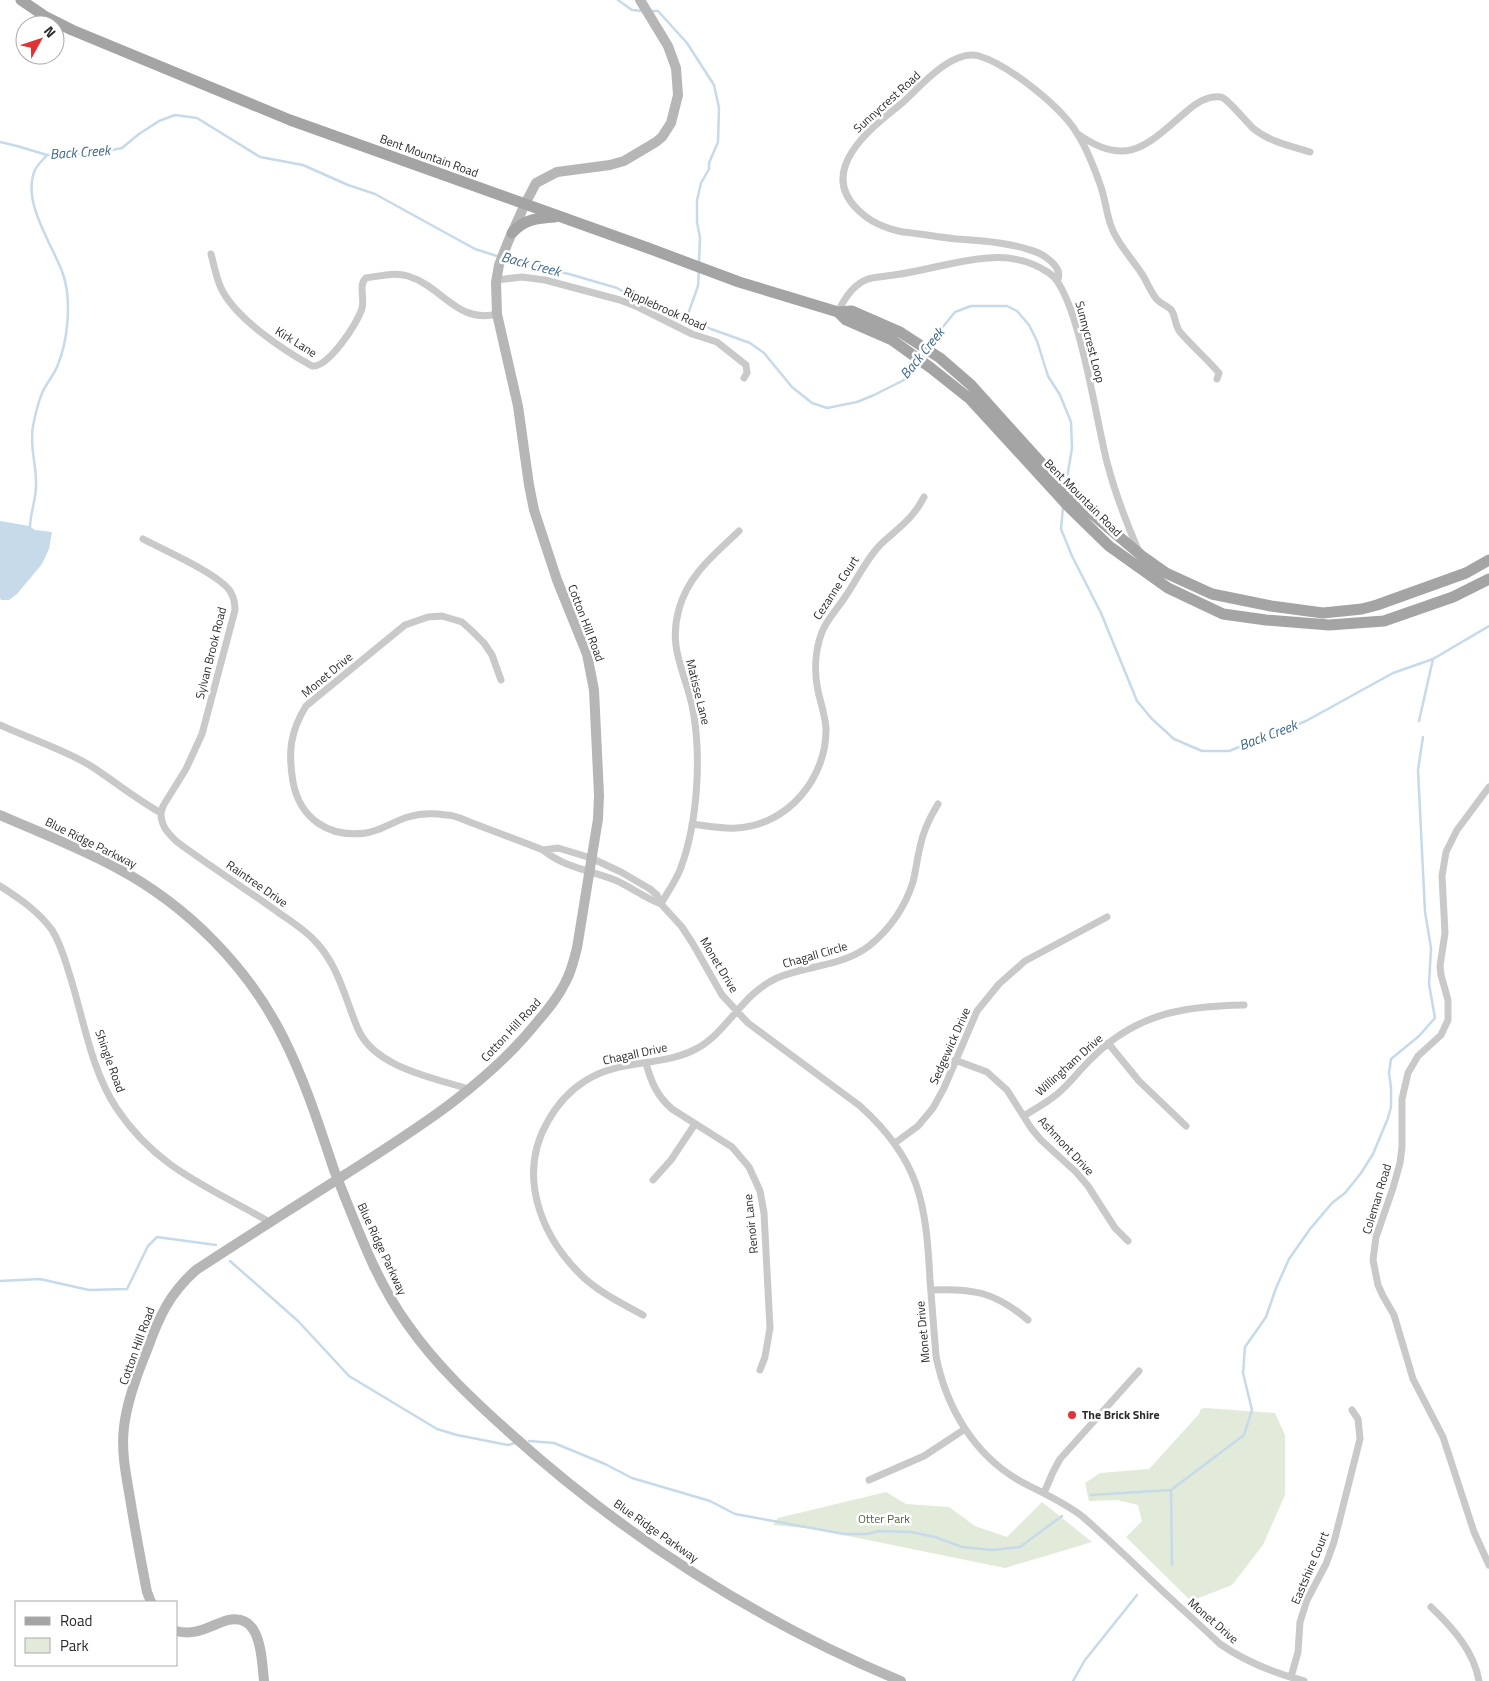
<svg xmlns="http://www.w3.org/2000/svg" width="1489" height="1681" font-family="'Titillium Web',sans-serif">
<style>
.green{fill:#e2eada}
.water{fill:#c6dae9}
.lines{fill:none;stroke-linecap:round;stroke-linejoin:round}
.stream{stroke:#c6dae9;stroke-width:2.5}
.street{stroke:#c9c9c9;stroke-width:7}
.secondary{stroke:#b6b6b6;stroke-width:10}
.primary{stroke:#a4a4a4;stroke-width:11}
.secondary-bridge{stroke:#b6b6b6;stroke-width:10}
.poi-dot{fill:#df3336;stroke:#fff;stroke-width:2}
.labels{text-anchor:middle;stroke-width:5;stroke-linejoin:round;paint-order:stroke}
.street-label{font-size:12px;fill:#2c2c2c;stroke:#fff}
.poi-label{font-size:12px;font-weight:bold;fill:#2c2c2c;stroke:#fff;text-anchor:start}
.park-label{font-size:12px;fill:#4d663c;stroke:#fff}
.water-label{font-size:14px;font-style:italic;fill:#3e698b;stroke:#fff}
</style>
<rect width="100%" height="100%" fill="#fff"/>
<path class="green" d="M 1205,1408 L 1275,1413 L 1285,1435 L 1285,1495 L 1263,1545 L 1232,1585 L 1191,1601 L 1126,1537 L 1142,1521 L 1138,1505 L 1117,1500 L 1089,1501 L 1085,1483 L 1100,1473 L 1149,1469 L 1199,1414 L 1201,1409 Z
M 886,1492 L 906,1504 L 949,1507 L 975,1526 L 1007,1537 L 1042,1502 L 1092,1542 L 1005,1568 L 814,1529 L 773,1525 L 778,1518 Z"/>
<path class="water" d="M 0,521 L 29,526 L 35,530 L 52,532 L 49,549 L 42,564 L 17,594 L 9,600 L 1,600 L 0,598 Z"/>
<g class="lines">
<path class="stream" d="M 618,0 L 632,10 L 643,11
M 651,11 L 658,11 L 687,43 L 714,85 L 719,108 L 718,142 L 709,163 L 709,169 L 701,183 L 697,200 L 697,222 L 700,238 L 699,262
M 0,142 L 17,146 L 47,155 L 97,153 L 122,148 L 139,134 L 159,121 L 175,115 L 197,118 L 260,157 L 303,165 L 348,185 L 375,194 L 475,249 L 500,257
M 505,259 L 569,274 L 617,288 L 628,294 L 674,310 L 681,316 L 687,317 L 711,329 L 750,343 L 764,353 L 792,387 L 812,403 L 827,408 L 857,402 L 874,395 L 904,380 L 916,362
M 687,317 L 698,286 L 699,270
M 928,345 L 955,312 L 971,306 L 1007,306 L 1017,311 L 1029,325 L 1037,341 L 1048,376 L 1060,395 L 1071,422 L 1072,448 L 1066,484
M 1063,507 L 1061,529 L 1072,556 L 1101,613 L 1137,701 L 1152,719 L 1174,739 L 1202,751 L 1229,751 L 1306,721 L 1393,673 L 1433,659 L 1489,626
M 30,527 C 30,514 36,500 36,486 C 37,465 29,447 33,426 C 35,416 38,403 42,393 C 46,384 53,376 57,367 C 68,341 72,301 63,274 C 53,245 21,202 35,170 C 37,165 43,160 47,155
M 1419,721 L 1433,659
M 230,1261 L 298,1321 L 349,1376 L 437,1429 L 457,1435 L 508,1445 L 515,1443
M 0,1281 L 40,1279 L 89,1290 L 127,1289 L 148,1246 L 157,1237 L 216,1245
M 529,1441 L 554,1443 L 605,1464 L 632,1478 L 710,1501 L 735,1514 L 844,1534 L 867,1534 L 879,1531 L 911,1532 L 935,1537 L 962,1547 L 992,1550 L 1020,1547 L 1062,1516
M 1091,1495 L 1171,1490
M 1172,1565 L 1171,1490 L 1244,1435 L 1252,1410 L 1243,1373 L 1245,1347 L 1266,1317 L 1276,1288 L 1289,1259 L 1310,1229 L 1332,1203 L 1345,1193 L 1361,1173 L 1373,1154 L 1388,1118 L 1391,1107 L 1391,1087 L 1389,1073 L 1391,1059 L 1419,1036 L 1435,1018 L 1429,984 L 1431,948 L 1425,912 L 1418,770 L 1423,737
M 1073,1681 L 1085,1660 L 1137,1595"/>
<path class="street" d="M 1078,134 C 1128,170 1149,143 1187,111 C 1196,103 1208,95 1221,97 C 1227,98 1247,123 1254,129 C 1270,142 1291,146 1310,152
M 211,254 C 214,265 216,277 221,288 C 235,318 283,350 312,366 C 328,368 358,323 362,308 C 365,298 358,285 366,278 C 380,276 394,272 408,276 C 443,287 457,324 497,314
M 496,280 L 522,277 L 545,280 L 620,300 L 638,307 L 692,334 L 717,342 L 746,365 L 747,373 L 744,378
M 1057,281 C 1065,267 1042,253 1030,250 C 1007,242 981,241 957,239 C 939,237 921,234 903,232 C 884,228 870,222 857,209 C 817,169 872,127 901,104 C 919,88 952,48 979,56 C 1009,65 1063,108 1078,135 C 1088,150 1095,170 1101,187 C 1107,205 1107,224 1118,240 C 1125,252 1135,263 1142,274 C 1147,282 1150,290 1155,297 C 1159,304 1168,305 1172,311 C 1176,318 1175,326 1180,332 C 1193,347 1207,359 1219,373 L 1217,379
M 838,312 C 844,299 854,284 868,279 C 876,277 886,276 894,275 C 908,273 922,270 935,267 C 975,259 1012,248 1049,273 C 1079,292 1097,428 1108,466 C 1116,496 1127,524 1139,552
M 143,539 C 162,549 219,574 230,591 C 234,597 235,603 235,610 L 202,734 L 186,769 L 163,806 L 161,813
M 501,680 L 492,655 L 484,643 L 472,631 L 462,622 L 442,616 L 428,617 L 405,625 L 306,706 C 290,732 288,752 293,782 C 300,819 329,838 366,833 C 381,831 394,821 408,817 C 421,813 434,813 446,815 C 456,815 466,821 475,824 C 498,833 521,841 543,850 C 565,868 590,870 615,880 C 631,887 645,898 661,904
M 0,725 C 30,739 63,749 91,766 C 114,781 136,799 161,813 C 161,826 167,832 176,841 C 209,866 245,888 279,913 C 291,921 305,930 315,941 C 339,966 345,999 358,1029 C 374,1067 433,1078 469,1089
M 1489,787 L 1457,830 L 1446,852 L 1442,876 L 1445,933 L 1440,966 L 1441,975 L 1448,1000 L 1448,1020 L 1441,1035 L 1418,1056 L 1408,1073 L 1402,1099 L 1402,1147 L 1400,1163 L 1393,1188 L 1376,1237 L 1373,1260 L 1378,1285 L 1383,1296 L 1394,1315 L 1413,1379 L 1443,1437 L 1474,1532 L 1489,1565
M 692,824 C 707,826 722,829 737,828 C 788,825 827,778 826,728 C 825,715 821,704 818,691 C 814,672 815,650 822,632 C 827,619 838,608 845,597 C 857,580 866,559 881,544 C 898,528 913,519 924,497
M 543,850 L 558,848 L 591,858 L 621,872 L 650,889 L 657,895 L 661,904 L 682,927 L 693,944 L 722,995 L 748,1023 L 860,1106 C 920,1160 926,1203 930,1280 C 932,1305 934,1331 936,1356 C 946,1407 974,1455 1020,1481 C 1042,1493 1064,1502 1083,1517 C 1107,1538 1130,1560 1153,1582 C 1175,1603 1198,1623 1220,1644 C 1246,1662 1274,1673 1304,1681
M 0,886 C 19,898 38,911 52,930 C 61,944 65,960 70,976 C 84,1020 91,1070 117,1109 C 158,1170 210,1187 271,1223
M 661,904 C 667,893 675,882 680,870 C 698,823 702,754 692,705 C 684,670 668,647 679,609 C 688,575 715,554 739,531
M 1108,1043 L 1139,1081 L 1186,1126
M 955,1060 L 987,1072 L 1007,1090 L 1031,1128 L 1041,1140 L 1076,1172 L 1088,1186 L 1115,1228 L 1128,1241
M 646,1063 C 651,1082 657,1096 672,1109 L 732,1147 L 749,1167 L 760,1191 L 764,1213 L 770,1328 L 765,1357 L 760,1370
M 1024,1116 C 1035,1109 1046,1103 1056,1095 C 1070,1084 1080,1069 1093,1057 C 1137,1013 1185,1006 1244,1005
M 895,1143 L 918,1126 L 933,1108 L 944,1088 L 977,1011 L 999,984 L 1025,961 L 1107,917
M 653,1180 L 671,1160 L 695,1124
M 931,1290 C 973,1288 995,1292 1028,1320
M 643,1315 C 621,1303 598,1292 580,1274 C 540,1234 517,1174 548,1121 C 557,1105 569,1091 585,1081 C 618,1059 659,1067 694,1050 C 727,1034 741,994 777,978 C 807,965 841,967 869,946 C 890,929 905,907 913,882 C 916,870 917,859 920,847 C 923,831 930,817 938,804
M 869,1480 L 924,1456 L 965,1429
M 1044,1493 L 1053,1472 L 1060,1459 L 1139,1371
M 1431,1607 C 1452,1627 1474,1651 1479,1681
M 1291,1677 L 1298,1652 L 1300,1622 L 1307,1600 L 1326,1564 L 1334,1542 L 1360,1439 L 1358,1419 L 1352,1410"/>
<path class="secondary" d="M 0,815 C 39,832 80,848 117,868 C 188,906 249,968 284,1039 C 305,1081 319,1125 334,1170
M 344,1195 C 362,1240 379,1285 408,1325 C 436,1365 473,1400 510,1433 C 624,1536 758,1622 901,1681
M 151,1602 L 147,1592 C 141,1561 135,1530 130,1498 C 126,1475 121,1451 124,1427 C 127,1401 137,1374 147,1350 C 159,1317 169,1294 196,1270 C 246,1237 296,1206 346,1174 C 415,1130 487,1085 538,1021 C 549,1008 559,996 566,981 C 572,970 574,959 577,948 L 598,819 L 599,795 L 594,690 L 587,654 L 557,580 L 534,510 L 529,485 L 518,406 L 497,314 L 496,282 L 499,265 L 508,242 L 525,204 L 536,183 L 557,172 L 610,165 L 624,161 L 656,142 L 662,137 L 671,123 L 678,95 L 676,68 L 668,46 L 640,0
M 176,1631 C 193,1635 202,1630 217,1624 C 261,1604 261,1653 264,1681"/>
<path class="primary" d="M 21,0 L 46,17 L 72,30 L 290,120 L 648,248 L 739,282 L 838,312 L 852,311 L 900,332 L 940,358 L 971,385 L 1072,497 L 1142,556 L 1166,573 L 1212,594 L 1271,606 L 1323,613 L 1362,609 L 1377,605 L 1466,573 L 1489,560
M 512,233 C 524,219 538,218 555,217
M 838,312 L 846,320 L 892,340 L 931,368 L 970,399 L 1068,506 L 1109,546 L 1168,588 L 1223,614 L 1266,620 L 1329,625 L 1384,621 L 1453,597 L 1489,579"/>
<path class="secondary-bridge" d="M 334,1170 L 344,1195"/>
</g>
<circle class="poi-dot" cx="1072" cy="1415" r="5"/>
<g class="labels">
<g class="street-label">
<text transform="translate(887 102) rotate(-42)" y="4">Sunnycrest Road</text>
<text transform="translate(429 156) rotate(20)" y="4">Bent Mountain Road</text>
<text transform="translate(665 309) rotate(24)" y="4">Ripplebrook Road</text>
<text transform="translate(296 342) rotate(32)" y="4">Kirk Lane</text>
<text transform="translate(1090 342) rotate(75)" y="4">Sunnycrest Loop</text>
<text transform="translate(1083 498) rotate(45)" y="4">Bent Mountain Road</text>
<text transform="translate(836 588) rotate(-57)" y="4">Cezanne Court</text>
<text transform="translate(586 623) rotate(69)" y="4">Cotton Hill Road</text>
<text transform="translate(211 653) rotate(-76)" y="4">Sylvan Brook Road</text>
<text transform="translate(327 675) rotate(-40)" y="4">Monet Drive</text>
<text transform="translate(698 692) rotate(76)" y="4">Matisse Lane</text>
<text transform="translate(91 843) rotate(26)" y="4">Blue Ridge Parkway</text>
<text transform="translate(257 884) rotate(35)" y="4">Raintree Drive</text>
<text transform="translate(815 955) rotate(-16)" y="4">Chagall Circle</text>
<text transform="translate(719 965) rotate(59)" y="4">Monet Drive</text>
<text transform="translate(511 1030) rotate(-47)" y="4">Cotton Hill Road</text>
<text transform="translate(950 1046) rotate(-66)" y="4">Sedgewick Drive</text>
<text transform="translate(635 1054) rotate(-12)" y="4">Chagall Drive</text>
<text transform="translate(110 1061) rotate(70)" y="4">Shingle Road</text>
<text transform="translate(1069 1065) rotate(-42)" y="4">Willingham Drive</text>
<text transform="translate(1066 1146) rotate(47)" y="4">Ashmont Drive</text>
<text transform="translate(1377 1199) rotate(-73)" y="4">Coleman Road</text>
<text transform="translate(751 1224) rotate(-96)" y="4">Renoir Lane</text>
<text transform="translate(382 1249) rotate(65)" y="4">Blue Ridge Parkway</text>
<text transform="translate(923 1332) rotate(-95)" y="4">Monet Drive</text>
<text transform="translate(137 1346) rotate(-70)" y="4">Cotton Hill Road</text>
<text transform="translate(656 1531) rotate(35)" y="4">Blue Ridge Parkway</text>
<text transform="translate(1310 1568) rotate(-67)" y="4">Eastshire Court</text>
<text transform="translate(1213 1621) rotate(41)" y="4">Monet Drive</text>
</g>
<g class="poi-label">
<text x="1082" y="1419">The Brick Shire</text>
</g>
<g class="park-label">
<text x="884" y="1523">Otter Park</text>
</g>
<g class="water-label">
<text transform="translate(80 152) rotate(-4)" y="5">Back Creek</text>
<text transform="translate(531 264) rotate(15)" y="5">Back Creek</text>
<text transform="translate(922 353) rotate(-51)" y="5">Back Creek</text>
<text transform="translate(1268 735) rotate(-21)" y="5">Back Creek</text>
</g>
</g>
<rect x="15" y="1601" width="162" height="65" fill="#ffffff" stroke="#ababab"/>
<rect x="25" y="1617" width="25" height="8" fill="#a4a4a4" stroke="#ababab"/>
<text x="60" y="1626" font-size="15" fill="#2c2c2c">Road</text>
<rect x="25" y="1638" width="25" height="15" fill="#e2eada" stroke="#ababab"/>
<text x="60" y="1651" font-size="15" fill="#2c2c2c">Park</text>
<g transform="translate(40 40) rotate(50)"><circle r="24" fill="#ffffff" stroke="#ababab"/>
<path d="M0-4L9 19L0 12L-9 19Z" fill="#df3336"/>
<text y="-8" font-size="14" font-weight="bold" text-anchor="middle" fill="#2c2c2c">N</text>
</g>
</svg>
